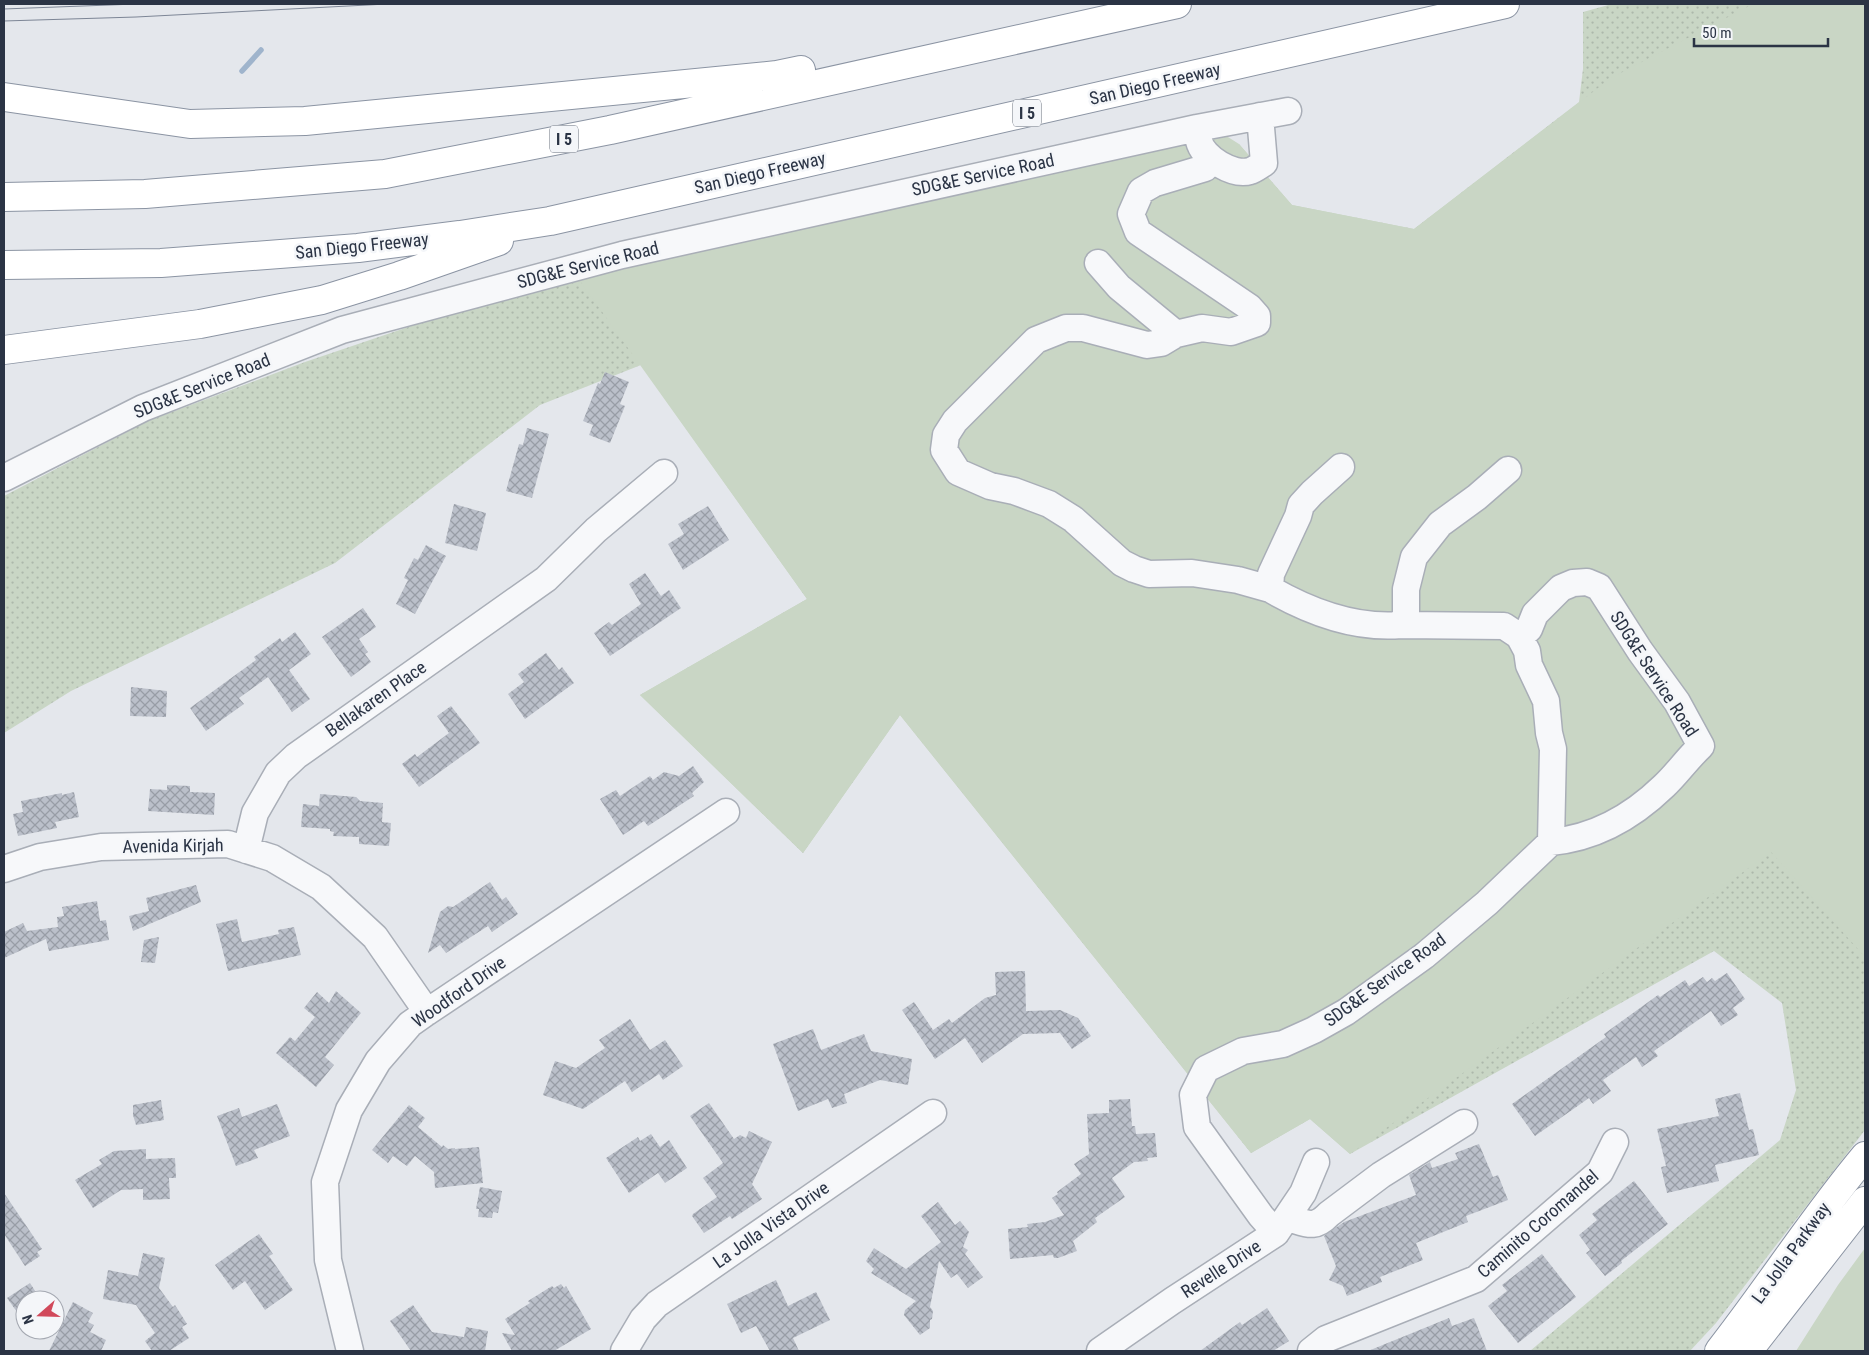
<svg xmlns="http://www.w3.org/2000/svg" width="1869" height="1355" font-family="'Roboto Condensed',sans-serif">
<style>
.grass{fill:url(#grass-dots)}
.green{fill:#c9d6c5}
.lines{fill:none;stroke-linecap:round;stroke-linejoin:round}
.stream{stroke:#9fb4cc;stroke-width:5.5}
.building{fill:url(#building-cross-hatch)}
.minor-casing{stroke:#a9aeb7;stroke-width:29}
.highway-casing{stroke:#8b94a3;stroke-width:30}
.minor{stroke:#f7f8fa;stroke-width:26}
.highway{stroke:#fff;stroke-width:28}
.tram{stroke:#7d8696;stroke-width:1}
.labels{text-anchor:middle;stroke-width:5;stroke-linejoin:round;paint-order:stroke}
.shield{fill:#f4f6f9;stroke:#676e7b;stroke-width:1}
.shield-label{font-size:16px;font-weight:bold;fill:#2b3445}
.street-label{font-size:18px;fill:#2b3445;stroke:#f4f6f9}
</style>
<defs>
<pattern id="grass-dots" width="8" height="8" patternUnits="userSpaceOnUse" patternTransform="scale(1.25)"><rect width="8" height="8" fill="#c9d6c5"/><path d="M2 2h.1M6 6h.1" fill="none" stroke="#adb8ab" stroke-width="1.8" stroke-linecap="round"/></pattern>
<pattern id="building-cross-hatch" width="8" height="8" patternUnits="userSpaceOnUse" patternTransform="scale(1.25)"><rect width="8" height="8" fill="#bbc0ca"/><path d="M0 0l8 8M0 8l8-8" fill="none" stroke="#989da6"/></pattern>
</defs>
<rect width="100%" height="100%" fill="#e4e7ec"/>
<path class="grass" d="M 1612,4 L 1865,4 L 1865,1130 L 1716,1323 L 1690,1351 L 1530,1351 L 1780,1140 L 1796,1090 L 1782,1003 L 1714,951 L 1350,1154 L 1310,1119 L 1251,1153 L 900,715 L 803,853 L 640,695 L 807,599 L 641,365 L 540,405 L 335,563 L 71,691 L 4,733 L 4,496 L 148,421 L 305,362 L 573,271 L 1239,144 L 1292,205 L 1414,229 L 1579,102 L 1583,69 L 1583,12 Z"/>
<path class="green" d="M 1753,4 L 1865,4 L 1865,957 L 1771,852 L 1350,1154 L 1310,1119 L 1251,1153 L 900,715 L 803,853 L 640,695 L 807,599 L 573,271 L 1209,125 L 1239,144 L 1292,205 L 1414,229 L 1611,78 Z
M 1865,1248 L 1865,1351 L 1796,1351 L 1838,1285 Z"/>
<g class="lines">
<path class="stream" d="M 242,71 L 261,50"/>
</g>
<path class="building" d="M 605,372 L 629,382 L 620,404 L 625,406 L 610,443 L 589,435 L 593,425 L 583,421 L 598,383 L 600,384 Z
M 527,428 L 549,434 L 532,498 L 506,491 L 519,444 L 523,445 Z
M 454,504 L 486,513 L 477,551 L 445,543 Z
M 708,506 L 729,540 L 683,570 L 668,544 L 684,534 L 678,524 Z
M 426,545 L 446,556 L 415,614 L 396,604 L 408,580 L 404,578 L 414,558 L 418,560 Z
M 645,573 L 661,596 L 669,590 L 681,608 L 610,656 L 594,633 L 609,622 L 612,625 L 641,604 L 629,584 Z
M 363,608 L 376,627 L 359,639 L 368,652 L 365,654 L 371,662 L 351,677 L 322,637 Z
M 295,632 L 311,654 L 289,670 L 310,699 L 292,712 L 268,677 L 239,698 L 244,704 L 206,731 L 190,708 L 256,660 L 254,657 L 280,638 L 282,642 Z
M 546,653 L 559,670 L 562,667 L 574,683 L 525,719 L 508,694 L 524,682 L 518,674 Z
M 131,687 L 167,691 L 166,717 L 130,716 Z
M 451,706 L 480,743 L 419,787 L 402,764 L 415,754 L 417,757 L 449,733 L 437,716 Z
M 693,766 L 704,782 L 692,793 L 694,796 L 648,826 L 644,821 L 623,835 L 600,799 L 616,790 L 620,796 L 650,776 L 653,780 L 664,772 L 679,776 Z
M 167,785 L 190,786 L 190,792 L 215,793 L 214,815 L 148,811 L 150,789 L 167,790 Z
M 74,792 L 79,817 L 55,822 L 57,828 L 18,836 L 13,814 L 23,812 L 21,801 L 62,793 L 62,795 Z
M 320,794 L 356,797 L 360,801 L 383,803 L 382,822 L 391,823 L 389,846 L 359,844 L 359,837 L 333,836 L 334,832 L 330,831 L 330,829 L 301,827 L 303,804 L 319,806 Z
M 490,882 L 502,900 L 506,897 L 518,914 L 492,932 L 488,926 L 446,953 L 440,945 L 428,953 L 440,912 L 448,906 L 453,907 Z
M 196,885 L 201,902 L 133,931 L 129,916 L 149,911 L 146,898 Z
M 97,901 L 100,921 L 106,920 L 109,940 L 49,951 L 46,939 L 4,958 L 4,932 L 23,923 L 27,931 L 58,927 L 57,917 L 64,916 L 62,907 Z
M 237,919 L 242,942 L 279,934 L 278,930 L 294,927 L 301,955 L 228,971 L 216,924 Z
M 159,937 L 155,963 L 141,962 L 144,940 Z
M 1025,971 L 1026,1011 L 1060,1010 L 1078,1018 L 1091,1036 L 1072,1049 L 1060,1033 L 1023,1034 L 982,1063 L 965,1038 L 935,1059 L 902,1010 L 914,1002 L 933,1030 L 949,1019 L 952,1023 L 985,998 L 996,995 L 995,972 Z
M 1727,973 L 1745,999 L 1733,1008 L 1738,1015 L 1721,1026 L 1711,1011 L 1654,1051 L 1658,1056 L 1642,1067 L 1636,1057 L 1603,1080 L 1611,1091 L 1593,1104 L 1589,1098 L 1535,1136 L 1512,1104 L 1606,1037 L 1604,1034 L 1658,995 L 1660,997 L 1685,980 L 1689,986 L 1703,977 L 1707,982 L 1712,978 L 1715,981 Z
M 336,991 L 361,1013 L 325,1057 L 334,1065 L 316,1087 L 276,1053 L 290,1037 L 295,1041 L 315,1017 L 304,1008 L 317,992 L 329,1003 Z
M 630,1019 L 650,1050 L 665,1040 L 683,1066 L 663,1080 L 659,1074 L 632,1092 L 625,1081 L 583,1109 L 543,1095 L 555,1061 L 576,1068 L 605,1048 L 599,1040 Z
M 813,1029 L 821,1050 L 864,1034 L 871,1051 L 912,1059 L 908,1085 L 880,1080 L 844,1094 L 847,1103 L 832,1108 L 828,1099 L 798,1111 L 773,1044 Z
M 1740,1093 L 1749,1130 L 1753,1129 L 1759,1155 L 1715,1165 L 1719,1181 L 1667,1193 L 1661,1167 L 1666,1166 L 1657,1129 L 1719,1116 L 1715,1099 Z
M 1130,1099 L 1132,1126 L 1135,1126 L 1136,1134 L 1155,1133 L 1157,1157 L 1147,1158 L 1148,1161 L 1134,1162 L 1112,1178 L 1125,1197 L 1095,1218 L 1097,1222 L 1073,1241 L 1077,1251 L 1058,1258 L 1054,1258 L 1053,1255 L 1010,1259 L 1008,1229 L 1028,1227 L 1027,1224 L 1045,1222 L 1064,1215 L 1052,1198 L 1058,1194 L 1057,1192 L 1081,1174 L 1074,1164 L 1089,1154 L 1087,1114 L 1109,1113 L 1109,1100 Z
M 161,1100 L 164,1120 L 136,1125 L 133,1115 L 133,1105 Z
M 709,1103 L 734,1139 L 740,1135 L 746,1138 L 749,1131 L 772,1142 L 752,1184 L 762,1199 L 732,1219 L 730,1216 L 704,1233 L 692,1216 L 693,1214 L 717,1197 L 703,1178 L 723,1163 L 690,1116 Z
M 277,1104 L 290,1136 L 254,1150 L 258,1158 L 236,1166 L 217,1116 L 239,1108 L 242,1117 Z
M 409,1105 L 425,1118 L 418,1127 L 442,1147 L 443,1145 L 448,1149 L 455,1148 L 455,1149 L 479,1147 L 483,1183 L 435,1188 L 434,1172 L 415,1156 L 407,1166 L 393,1156 L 388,1163 L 372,1150 Z
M 651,1134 L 660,1147 L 669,1140 L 687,1168 L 665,1183 L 658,1173 L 629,1193 L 606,1158 L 638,1137 L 640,1141 Z
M 1479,1144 L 1493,1177 L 1498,1175 L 1508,1200 L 1466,1216 L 1468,1222 L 1416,1243 L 1423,1260 L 1380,1277 L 1382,1282 L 1347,1296 L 1343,1286 L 1329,1280 L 1336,1266 L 1324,1236 L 1344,1222 L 1416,1195 L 1409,1175 L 1430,1162 L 1432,1168 L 1458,1159 L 1455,1153 Z
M 146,1149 L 146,1159 L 175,1158 L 176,1178 L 169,1178 L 170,1199 L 143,1200 L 143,1189 L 121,1190 L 93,1208 L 75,1180 L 102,1164 L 99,1160 L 114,1151 Z
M 1634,1181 L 1668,1224 L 1621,1261 L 1622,1263 L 1605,1276 L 1586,1253 L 1590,1250 L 1579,1235 L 1597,1220 L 1592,1214 Z
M 480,1187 L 502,1191 L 498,1213 L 493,1212 L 492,1218 L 478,1217 L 479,1209 L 476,1209 Z
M 4,1193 L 42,1249 L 37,1252 L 40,1256 L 25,1266 L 4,1234 Z
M 938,1202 L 955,1225 L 960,1221 L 969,1232 L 963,1247 L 968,1250 L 965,1254 L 983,1277 L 968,1288 L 957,1274 L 951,1278 L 939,1261 L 930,1307 L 933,1311 L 932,1319 L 930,1320 L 930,1328 L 920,1335 L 904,1315 L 905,1310 L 916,1301 L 871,1273 L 874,1269 L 866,1261 L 874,1248 L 906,1269 L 941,1242 L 921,1216 Z
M 259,1234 L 273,1254 L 269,1256 L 293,1290 L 265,1310 L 245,1281 L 233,1290 L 215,1265 Z
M 143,1253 L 165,1258 L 159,1288 L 173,1307 L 175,1305 L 187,1324 L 182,1327 L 189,1338 L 169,1351 L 152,1351 L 145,1341 L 155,1333 L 136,1305 L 103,1299 L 108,1270 L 138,1276 Z
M 1542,1254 L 1576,1297 L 1518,1343 L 1488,1306 L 1507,1291 L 1502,1285 Z
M 776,1280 L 788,1306 L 816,1292 L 830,1320 L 793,1338 L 799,1351 L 770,1351 L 756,1326 L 741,1333 L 727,1304 Z
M 30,1283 L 39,1297 L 34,1300 L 25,1300 L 25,1306 L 17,1312 L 7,1298 Z
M 561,1284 L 564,1288 L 566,1286 L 591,1329 L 554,1351 L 512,1351 L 502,1333 L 515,1335 L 505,1319 L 530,1303 L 528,1301 L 552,1286 L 554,1288 Z
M 73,1302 L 93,1313 L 88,1322 L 94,1325 L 90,1332 L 106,1340 L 101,1351 L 49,1351 Z
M 413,1305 L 432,1332 L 464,1337 L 466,1327 L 488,1331 L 485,1351 L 411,1351 L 390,1321 Z
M 1267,1308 L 1289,1341 L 1273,1351 L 1200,1351 L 1240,1322 L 1242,1325 Z
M 1449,1318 L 1452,1326 L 1474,1318 L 1487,1351 L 1368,1351 Z"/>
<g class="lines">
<g class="minor-casing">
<path id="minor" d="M 1199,141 C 1203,158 1233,176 1250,171 C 1254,170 1259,166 1264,163 L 1260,116
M 1098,263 L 1119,287 L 1176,334 L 1202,328 L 1231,332 L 1257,323 L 1257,316 L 1249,307 L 1138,232 L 1131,214 L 1141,191 L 1155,183 L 1205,168 L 1206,155
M 1176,334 L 1161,343 L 1147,345 L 1083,328 L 1066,328 L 1036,340 L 955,421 L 946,435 L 944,450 L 958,472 L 990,486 L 1014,491 L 1049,504 L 1073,519 L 1122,563 L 1134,569 L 1149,574 L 1192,573 L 1238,580 L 1270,589 L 1271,574 L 1298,516 L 1301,505 L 1312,493 L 1341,467
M 4,478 L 143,408 L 342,330 L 622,255 L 1197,128 L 1288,111
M 1270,589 C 1310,612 1354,629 1401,625 L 1406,614 L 1406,589 L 1414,557 L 1440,524 L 1477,497 L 1508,470
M 1401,625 L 1504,626 L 1519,636 L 1529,629 L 1535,614 L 1561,588 L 1573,583 L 1587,582 L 1599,587 L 1640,651 L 1677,702 L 1701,746 C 1687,759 1677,774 1664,786 C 1633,816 1595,838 1551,842
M 246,850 L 255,813 L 278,773 L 296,756 L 546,579 L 596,530 L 664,473
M 4,869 L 40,857 L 101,847 L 228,844 L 272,858 L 321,887 L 375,937 L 427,1012
M 1288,1218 C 1306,1223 1314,1230 1329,1214 L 1381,1175 L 1464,1123
M 1276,1233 L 1261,1216 L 1197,1127 L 1193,1095 L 1206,1069 L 1243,1051 L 1283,1044 L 1314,1030 L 1346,1012 L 1424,956 L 1487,903 L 1551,842 L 1553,749 L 1549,733 L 1546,701 L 1529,665 L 1527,651 L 1519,636
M 350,1351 L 328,1260 L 325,1182 L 349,1110 L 378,1061 L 410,1024 L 427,1012 L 726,812
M 624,1351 L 643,1319 L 657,1304 L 933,1113
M 1100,1351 L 1172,1301 L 1276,1233 L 1303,1193 L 1316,1162
M 1311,1351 L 1326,1339 L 1476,1279 L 1600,1172 L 1615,1142"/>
</g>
<g class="highway-casing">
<path id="highway" d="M 4,97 L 190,124 L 305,121 L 777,75 L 801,70
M 4,197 L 145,194 L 385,174 L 610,130 L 1177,4
M 4,265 L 161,263 L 358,248 L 460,235 L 550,221 L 1505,4
M 4,350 L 200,324 L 322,300 L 399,276 L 499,241
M 1719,1351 C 1769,1287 1813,1218 1865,1156
M 1748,1351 L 1865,1201"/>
</g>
<use href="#minor" class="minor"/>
<use href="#highway" class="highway"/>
<path class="tram" d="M 4,9 L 136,4
M 4,21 L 136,17 L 387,4"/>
</g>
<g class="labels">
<g class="shield">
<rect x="1013" y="99.5" width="28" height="27" rx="4"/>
<rect x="550" y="125.5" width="28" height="27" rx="4"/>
</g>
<g class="shield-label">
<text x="1027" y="119">I 5</text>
<text x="564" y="145">I 5</text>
</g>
<g class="street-label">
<text transform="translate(1155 84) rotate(-13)" y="6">San Diego Freeway</text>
<text transform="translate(760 173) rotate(-13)" y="6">San Diego Freeway</text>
<text transform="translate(983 175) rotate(-12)" y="6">SDG&amp;E Service Road</text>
<text transform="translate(362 246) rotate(-6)" y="6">San Diego Freeway</text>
<text transform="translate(588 265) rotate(-14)" y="6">SDG&amp;E Service Road</text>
<text transform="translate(202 386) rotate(-22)" y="6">SDG&amp;E Service Road</text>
<text transform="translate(1654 674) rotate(57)" y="6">SDG&amp;E Service Road</text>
<text transform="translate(376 699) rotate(-35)" y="6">Bellakaren Place</text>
<text transform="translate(173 846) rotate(-1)" y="6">Avenida Kirjah</text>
<text transform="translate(1385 980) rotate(-36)" y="6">SDG&amp;E Service Road</text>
<text transform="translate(459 992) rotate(-35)" y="6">Woodford Drive</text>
<text transform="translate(1538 1224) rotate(-41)" y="6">Caminito Coromandel</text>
<text transform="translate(771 1225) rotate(-35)" y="6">La Jolla Vista Drive</text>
<text transform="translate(1791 1253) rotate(-54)" y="6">La Jolla Parkway</text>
<text transform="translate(1221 1269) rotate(-33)" y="6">Revelle Drive</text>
</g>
</g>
<rect width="1869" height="1355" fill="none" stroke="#2b3445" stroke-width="10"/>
<g transform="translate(40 1315) rotate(250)"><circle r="24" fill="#f4f6f9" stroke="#a4a8b1"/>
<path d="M0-4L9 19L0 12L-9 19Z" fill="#d1495b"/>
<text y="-8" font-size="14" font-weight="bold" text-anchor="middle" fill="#2b3445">N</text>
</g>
<path d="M1694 38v8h134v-8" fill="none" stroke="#2b3445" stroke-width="2.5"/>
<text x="1702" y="38" font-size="15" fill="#2b3445" stroke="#f4f6f9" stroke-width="4" paint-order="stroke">50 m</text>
</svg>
